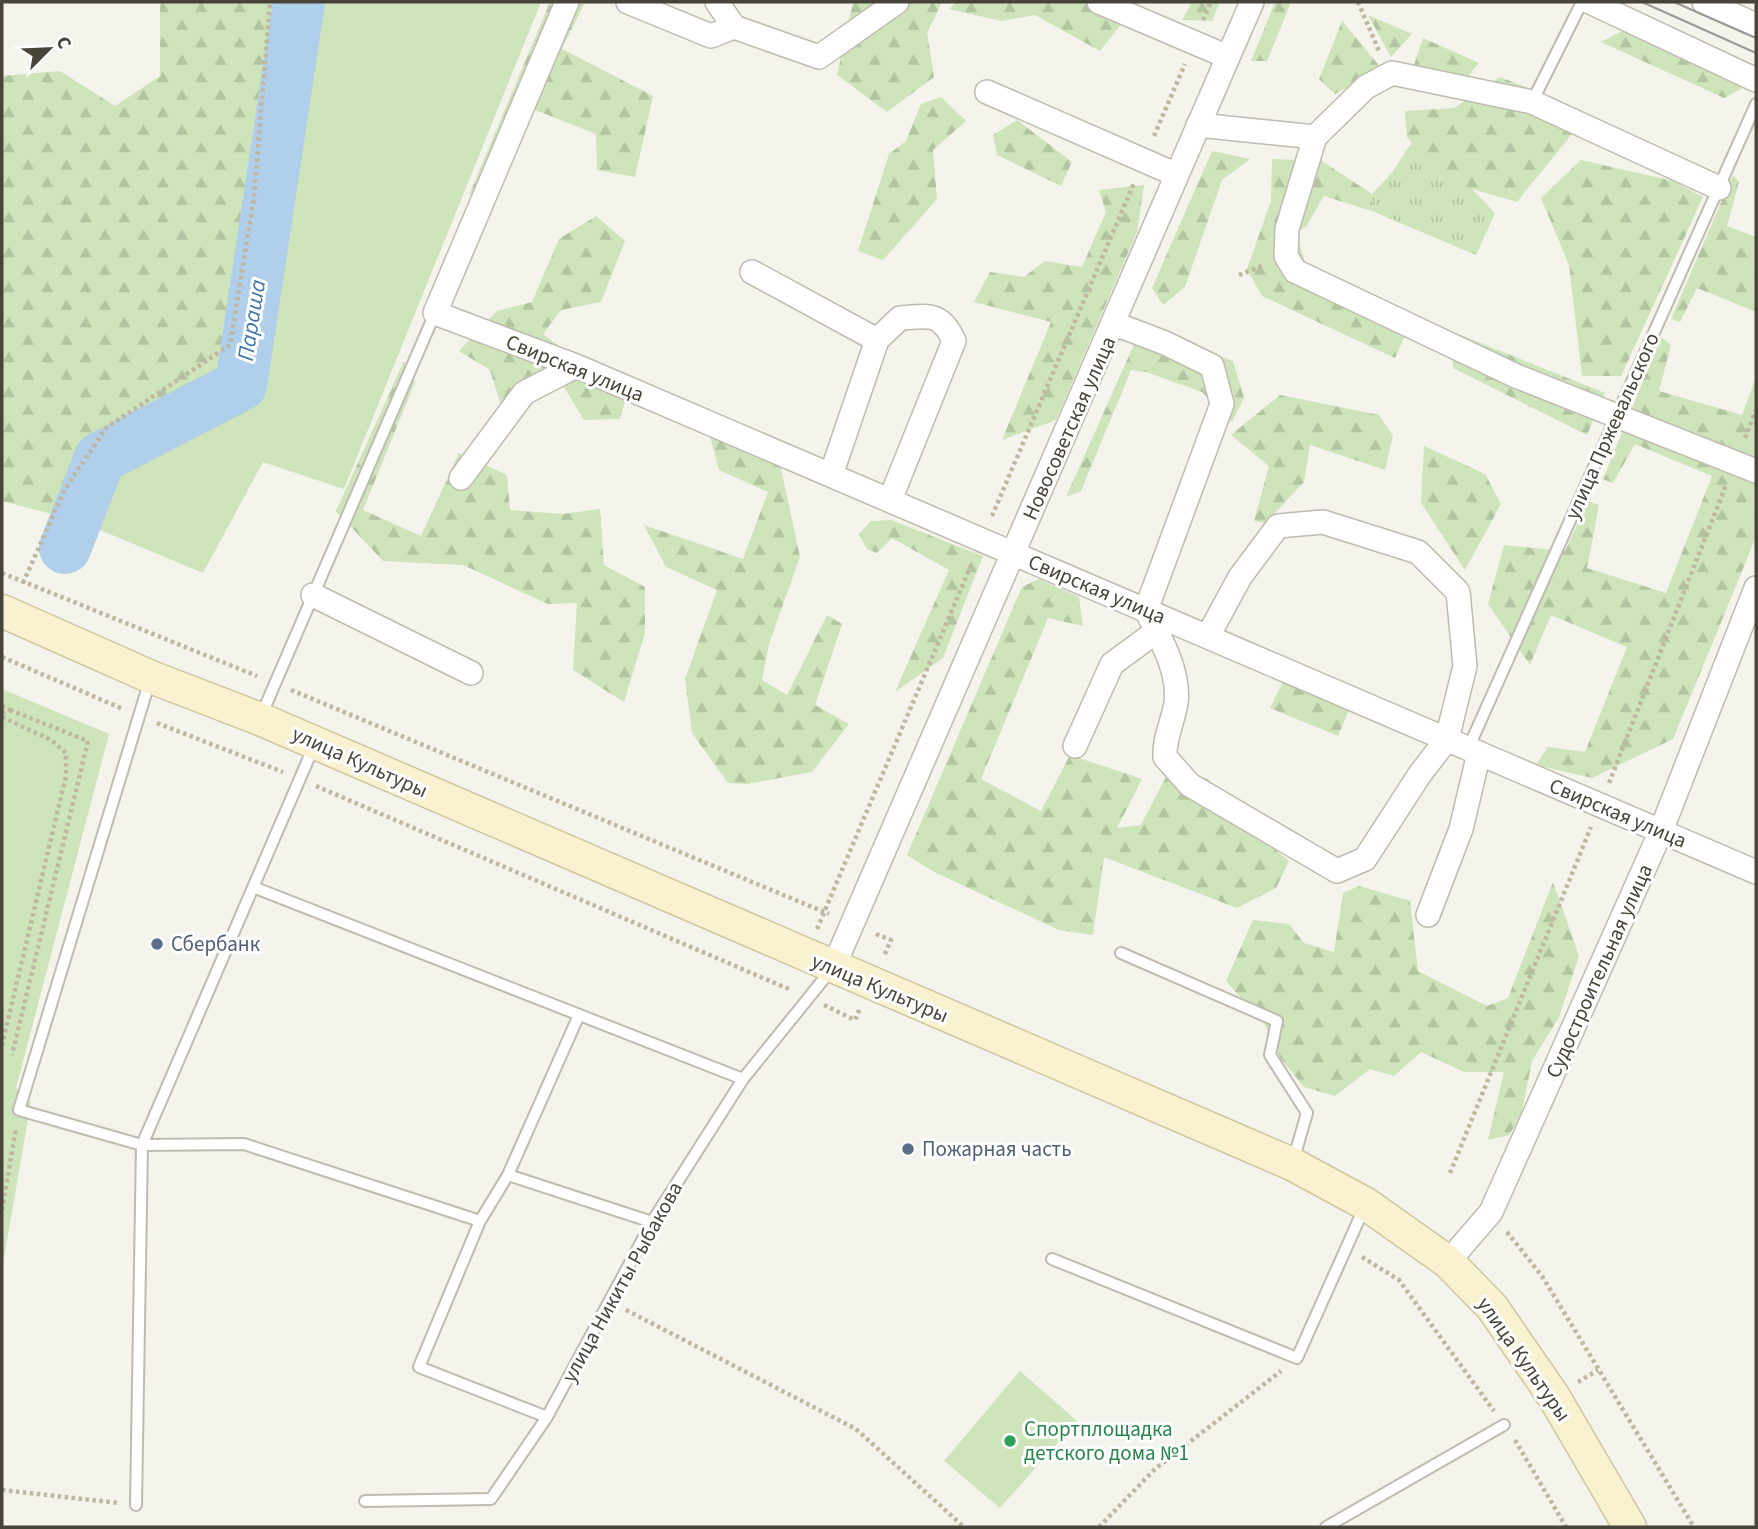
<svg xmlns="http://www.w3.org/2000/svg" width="1758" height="1529" font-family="'Source Sans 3',sans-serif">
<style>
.grass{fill:url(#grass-tufts)}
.forest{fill:url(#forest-firs)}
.green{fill:#cee4ba}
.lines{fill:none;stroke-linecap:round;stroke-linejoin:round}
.river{stroke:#b0cfea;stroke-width:52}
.service-casing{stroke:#bfbbb0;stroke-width:14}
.minor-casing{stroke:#bfbbb0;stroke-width:26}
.secondary-casing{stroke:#cfc6a1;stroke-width:35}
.path{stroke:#bfb7a2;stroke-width:4.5;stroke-dasharray:3.5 3.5;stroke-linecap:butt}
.service{stroke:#fff;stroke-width:10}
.minor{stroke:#fff;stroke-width:23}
.secondary{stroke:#f9f2d1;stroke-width:32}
.tram{stroke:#999;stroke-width:2}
.service-dot{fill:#5c6f8a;stroke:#fff;stroke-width:2.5}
.leisure-dot{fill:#2e9e5b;stroke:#fff;stroke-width:2.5}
.labels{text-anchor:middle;stroke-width:6;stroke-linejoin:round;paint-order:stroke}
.street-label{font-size:21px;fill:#48443a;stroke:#fff}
.service-label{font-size:21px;fill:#4e5e75;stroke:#fff;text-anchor:start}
.leisure-label{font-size:21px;fill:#27864d;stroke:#fff;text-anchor:start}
.water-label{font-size:23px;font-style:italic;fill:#3e76aa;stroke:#fff}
</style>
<defs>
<pattern id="grass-tufts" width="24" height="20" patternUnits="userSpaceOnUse" patternTransform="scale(1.75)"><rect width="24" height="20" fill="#cee4ba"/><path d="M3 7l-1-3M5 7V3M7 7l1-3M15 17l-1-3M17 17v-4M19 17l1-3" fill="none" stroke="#b2c5a1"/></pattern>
<pattern id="forest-firs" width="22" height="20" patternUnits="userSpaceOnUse" patternTransform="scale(1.75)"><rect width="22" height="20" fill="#cee4ba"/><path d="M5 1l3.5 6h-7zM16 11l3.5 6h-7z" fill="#b2c5a1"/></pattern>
</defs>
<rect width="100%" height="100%" fill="#f4f3ec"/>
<path class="grass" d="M 1412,142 L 1448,182 L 1471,188 L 1495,213 L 1476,255 L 1372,211 L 1372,194 L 1391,174 Z"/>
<path class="forest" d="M 160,2 L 292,2 L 238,384 L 99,455 L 71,519 L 2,501 L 2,76 L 60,71 L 115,106 L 160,76 Z
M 550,2 L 585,2 L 562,49 L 653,96 L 635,177 L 597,170 L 596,134 L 530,108 L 493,190 L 469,195 Z
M 853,2 L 942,2 L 927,33 L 934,77 L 887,112 L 837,75 Z
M 957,2 L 1138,2 L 1100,51 L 1035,15 L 1002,21 L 949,9 Z
M 1192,2 L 1220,2 L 1212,21 L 1182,20 Z
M 1275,2 L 1291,2 L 1267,61 L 1251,61 Z
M 1368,15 L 1412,34 L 1391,57 Z
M 1342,21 L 1382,69 L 1335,94 L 1319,79 Z
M 1628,28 L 1750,84 L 1724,98 L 1601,42 Z
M 1423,38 L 1479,63 L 1464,81 L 1410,77 Z
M 1500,77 L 1551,97 L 1572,134 L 1517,202 L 1448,182 L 1407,137 L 1405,111 L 1454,108 Z
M 941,97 L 966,121 L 933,150 L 937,199 L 883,260 L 858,251 L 889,154 L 906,141 L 921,104 Z
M 1017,120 L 1072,162 L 1061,186 L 997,155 L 993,135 Z
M 1212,151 L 1250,159 L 1222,180 L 1185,287 L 1163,305 L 1152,288 Z
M 1272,159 L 1322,161 L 1372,194 L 1372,211 L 1324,196 L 1306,227 L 1296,232 L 1305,262 L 1406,334 L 1395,358 L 1262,296 L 1247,269 L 1271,201 Z
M 1581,160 L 1673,181 L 1703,197 L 1621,376 L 1582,376 L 1569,265 L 1541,198 Z
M 1733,175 L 1739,182 L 1727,226 L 1756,237 L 1756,312 L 1697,288 L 1680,322 L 1671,319 Z
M 1144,185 L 1137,232 L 1056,420 L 1002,440 L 1051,322 L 974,302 L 990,272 L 1024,277 L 1045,261 L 1082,267 L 1106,212 L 1099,190 Z
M 596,216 L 625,241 L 601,302 L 561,310 L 543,334 L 626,398 L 620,419 L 584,420 L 562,384 L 537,375 L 501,405 L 490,370 L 459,351 L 497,311 L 532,302 L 559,239 Z
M 1451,331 L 1605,393 L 1587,435 L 1453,368 Z
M 1168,336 L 1233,361 L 1244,398 L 1232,422 L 1202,392 L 1146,372 L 1131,370 L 1081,491 L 1066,497 L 1136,340 Z
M 1661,337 L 1671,345 L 1659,391 L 1742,415 L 1756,377 L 1756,537 L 1673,739 L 1592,778 L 1536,765 L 1548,747 L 1585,752 L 1627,647 L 1551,615 L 1530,665 L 1488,604 L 1504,545 L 1565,551 L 1588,501 L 1599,505 L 1587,568 L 1666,593 L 1712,476 L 1635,444 L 1613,483 L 1603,479 Z
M 404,361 L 415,382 L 363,510 L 421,536 L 459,453 L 507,475 L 510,510 L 563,514 L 600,509 L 604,565 L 645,587 L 645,633 L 624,702 L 573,670 L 577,603 L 548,604 L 463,565 L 383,561 L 336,511 Z
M 1280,395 L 1379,415 L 1393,436 L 1385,470 L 1310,445 L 1304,482 L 1265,523 L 1254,521 L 1269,466 L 1231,435 Z
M 709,432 L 780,464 L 800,557 L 769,644 L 762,680 L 787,695 L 827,615 L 842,624 L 815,705 L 849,724 L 812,772 L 747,784 L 728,783 L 692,733 L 685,679 L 717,590 L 666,567 L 644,525 L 743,559 L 768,492 L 719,470 Z
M 1424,446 L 1485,474 L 1501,504 L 1465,570 L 1421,503 Z
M 891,520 L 983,556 L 943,658 L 895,692 L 949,570 L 892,538 L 877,553 L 867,549 L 859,534 L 871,521 Z
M 1039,579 L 1079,597 L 1083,626 L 1048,618 L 981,779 L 1041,811 L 1070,755 L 1142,779 L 1117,828 L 1141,825 L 1170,769 L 1209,779 L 1225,810 L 1289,861 L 1276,888 L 1237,908 L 1104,857 L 1093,935 L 1059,930 L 934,872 L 907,855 L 1022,587 Z
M 1285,678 L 1351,705 L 1338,736 L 1270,708 Z
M 1553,882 L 1579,956 L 1559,1017 L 1532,1061 L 1521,1116 L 1509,1135 L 1488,1140 L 1504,1072 L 1464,1072 L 1421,1052 L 1394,1076 L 1370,1069 L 1335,1096 L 1304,1087 L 1281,1059 L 1265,1025 L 1226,981 L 1253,920 L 1289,924 L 1304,943 L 1334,952 L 1343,893 L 1359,886 L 1410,901 L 1418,971 L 1487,1006 L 1508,998 Z"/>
<path class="green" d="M 301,2 L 541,2 L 344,489 L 263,462 L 203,573 L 81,522 L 104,461 L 245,388 Z
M 2,689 L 109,734 L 16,1088 L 31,1102 L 2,1269 Z
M 1020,1371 L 1077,1421 L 1000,1508 L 944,1461 Z"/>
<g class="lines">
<path class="river" d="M 65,548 L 100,458 L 241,385 L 299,2"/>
<g class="service-casing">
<path id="service" d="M 1532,102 L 1582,2
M 150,680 L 19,1110 L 142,1145 L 244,1144 L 480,1221
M 261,716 L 435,313
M 1468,749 L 1756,104
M 253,887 L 743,1079
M 1121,953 L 1277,1021 L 1270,1055 L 1307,1113 L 1293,1161
M 508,1175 L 579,1015
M 1052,1259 L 1297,1358 L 1365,1206
M 547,1417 L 419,1367 L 480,1221 L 508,1175 L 652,1222
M 365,1501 L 491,1499 L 547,1417 L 652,1222 L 743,1079 L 831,970
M 136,1505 L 142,1145 L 314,746
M 1326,1527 L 1504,1425"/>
</g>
<g class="minor-casing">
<path id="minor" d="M 567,2 L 435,313 L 576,366 L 1756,872
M 628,2 L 711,36 L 734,27 L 819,57 L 897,2
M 717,2 L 734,27
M 1099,2 L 1228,57
M 1590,2 L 1756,80
M 1704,2 L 1756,25
M 987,92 L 1177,175
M 1198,125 L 1315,137 L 1366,87 L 1392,73 L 1532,102 L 1719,188
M 1315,137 L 1287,229 L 1286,256 L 1295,271 L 1516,376 L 1756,471
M 752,272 L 877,340
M 1115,324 L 1165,343 L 1212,366 L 1222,404 L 1146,610 C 1160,638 1180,671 1176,703 C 1173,722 1164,738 1165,757 L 1190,785 L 1337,871 L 1365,859 L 1420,774 L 1447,739 L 1465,666 L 1458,592 L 1418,552 L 1323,522 L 1278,526 L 1240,577 L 1208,636
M 831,475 L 877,340 L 900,318 C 929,316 941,312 954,341 L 890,500
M 461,478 L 524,393 L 576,366
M 313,595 L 471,673
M 1075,746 L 1112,664 L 1157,631
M 1428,915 L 1461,829 L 1479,753
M 833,968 L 1252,2
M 1448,1262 L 1491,1212 L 1661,831 L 1756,588"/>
</g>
<g class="secondary-casing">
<path id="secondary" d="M 2,611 L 151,677 L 260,719 L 1292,1164 L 1366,1204 L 1448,1262 L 1492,1307 L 1554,1397 L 1630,1527"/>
</g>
<path class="path" d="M 1358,2 L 1379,51
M 1203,20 L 1211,2
M 1154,136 L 1185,64
M 1239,275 L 1262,266
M 1745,438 L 1756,410
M 992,516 L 1134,183
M 2,573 L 257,676
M 23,583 L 65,489 L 106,428 L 230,345 L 254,197 L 270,2
M 2,657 L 123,709
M 291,690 L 829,914
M 2,706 L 10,710 L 2,713
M 10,710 L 88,741 L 12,1055
M 2,717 L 51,740 L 66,753 L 66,776 L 2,1045
M 157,723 L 283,772
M 1609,783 L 1726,485
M 316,786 L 791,990
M 817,929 L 972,563
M 876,934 L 891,940 L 884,956
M 824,1005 L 855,1020 L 860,1008
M 1450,1173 L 1591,827
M 2,1210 L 16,1128
M 1507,1232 L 1542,1276 L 1694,1527
M 1362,1257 L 1399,1280 L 1494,1411
M 626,1310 L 856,1429 L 964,1527
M 1578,1382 L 1598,1370
M 1515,1440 L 1566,1527
M 2,1490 L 119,1503
M 1099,1527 L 1155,1469 L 1281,1371"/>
<use href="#service" class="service"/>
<use href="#minor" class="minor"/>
<use href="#secondary" class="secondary"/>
<path class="tram" d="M 1642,2 L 1756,53
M 1674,2 L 1756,38"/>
</g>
<g class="service-dot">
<circle cx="157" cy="944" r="7"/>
<circle cx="908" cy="1149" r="7"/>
</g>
<circle class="leisure-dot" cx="1010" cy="1441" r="7"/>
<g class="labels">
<g class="street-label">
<text transform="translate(575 368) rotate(22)" y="7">Свирская улица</text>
<text transform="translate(1612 426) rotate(-66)" y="7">улица Пржевальского</text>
<text transform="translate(1069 428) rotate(-66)" y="7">Новосоветская улица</text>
<text transform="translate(1097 589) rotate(23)" y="7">Свирская улица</text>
<text transform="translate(360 762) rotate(24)" y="7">улица Культуры</text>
<text transform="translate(1618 813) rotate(23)" y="7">Свирская улица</text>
<text transform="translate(1599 971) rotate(-66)" y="7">Судостроительная улица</text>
<text transform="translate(880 988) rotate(23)" y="7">улица Культуры</text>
<text transform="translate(622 1282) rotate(-61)" y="7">улица Никиты Рыбакова</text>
<text transform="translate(1524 1359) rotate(55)" y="7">улица Культуры</text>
</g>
<g class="service-label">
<text x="171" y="951">Сбербанк</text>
<text x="922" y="1156">Пожарная часть</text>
</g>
<g class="leisure-label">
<text x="1024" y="1436">Спортплощадка<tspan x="1024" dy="24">детского дома №1</tspan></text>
</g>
<g class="water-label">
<text transform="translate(251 320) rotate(-81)" y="8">Параша</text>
</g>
</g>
<rect width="1758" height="1529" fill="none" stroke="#48443a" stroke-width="7"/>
<g transform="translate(49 49) rotate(66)" stroke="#ffffff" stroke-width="5" paint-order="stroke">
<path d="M0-5L12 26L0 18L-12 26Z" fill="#48443a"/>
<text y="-10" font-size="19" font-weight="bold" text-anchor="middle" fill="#48443a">С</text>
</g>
</svg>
